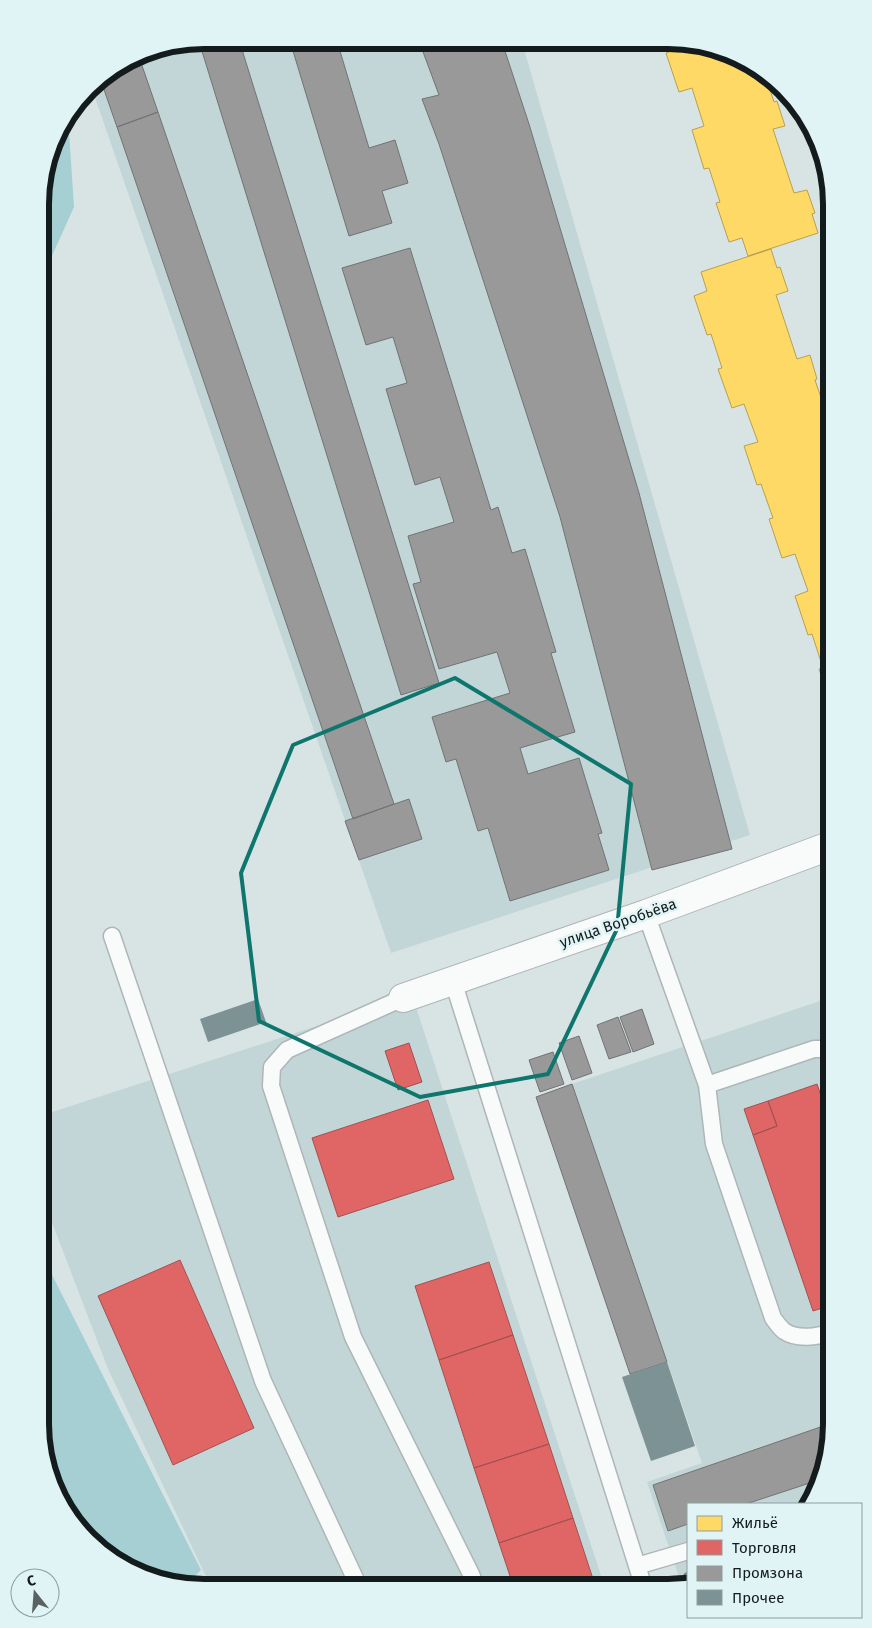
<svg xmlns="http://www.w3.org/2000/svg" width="872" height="1628" font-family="'Fira Sans',sans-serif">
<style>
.built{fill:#c2d6d8}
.green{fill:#a5cfd2}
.homes{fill:#ffd966;stroke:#b8a050}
.shops{fill:#e06666;stroke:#a35050}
.industry{fill:#999;stroke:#717374}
.building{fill:#7d9294}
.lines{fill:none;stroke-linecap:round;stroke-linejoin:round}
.service-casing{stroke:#aeb6b7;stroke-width:19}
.minor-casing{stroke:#aeb6b7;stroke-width:30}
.path{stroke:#cccfd0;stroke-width:3;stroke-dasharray:2.5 4;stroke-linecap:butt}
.service{stroke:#f9fbfb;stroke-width:16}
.minor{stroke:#f9fbfb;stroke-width:28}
.marked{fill:none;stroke:#0f766e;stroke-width:4;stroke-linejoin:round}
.labels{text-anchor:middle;stroke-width:5;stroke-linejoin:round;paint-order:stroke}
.street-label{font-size:15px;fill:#141b1c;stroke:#e0f4f6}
.rim{fill:none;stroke:#141b1c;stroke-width:6}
</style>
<rect width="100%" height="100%" fill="#d8e3e4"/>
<path class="built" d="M 204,40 L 522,42 L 750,835 L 391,953 L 91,86 L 96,81 L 141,52 Z
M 412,995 L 605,1588 L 211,1587 L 108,1369 L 40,1191 L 40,1116 Z
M 832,997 L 832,1435 L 820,1487 L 810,1504 L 688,1504 L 688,1585 L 682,1586 L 647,1482 L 702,1463 L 572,1084 Z"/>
<path class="green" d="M 68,117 L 74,207 L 41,280 L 41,183 L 57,131 Z
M 40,1251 L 201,1570 L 184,1587 L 132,1571 L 96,1548 L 49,1477 L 40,1424 Z"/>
<path class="homes" d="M 666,43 L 700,43 L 765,75 L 774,102 L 777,101 L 785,126 L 773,129 L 794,193 L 807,190 L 815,213 L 812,214 L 818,233 L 748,256 L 742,238 L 729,242 L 716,203 L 720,202 L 709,168 L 704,169 L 692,130 L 704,126 L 692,88 L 679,92 L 666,53 L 669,52 Z
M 771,249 L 777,268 L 780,267 L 788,291 L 776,295 L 797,359 L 810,355 L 817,379 L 815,380 L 828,418 L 830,417 L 832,422 L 832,443 L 826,445 L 832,462 L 832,707 L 819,669 L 823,668 L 812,634 L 808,635 L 795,596 L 808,591 L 795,554 L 782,558 L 769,519 L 773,518 L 761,484 L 757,485 L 744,446 L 758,442 L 744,404 L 732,408 L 718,369 L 722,368 L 711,334 L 707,335 L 694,296 L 707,291 L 701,272 Z"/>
<path class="shops" d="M 409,1043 L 422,1082 L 398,1090 L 385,1051 Z
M 817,1084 L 832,1127 L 832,1305 L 813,1311 L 753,1135 L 777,1126 L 768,1101 Z
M 428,1100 L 454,1179 L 338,1217 L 312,1138 Z
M 768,1101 L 777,1126 L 753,1135 L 744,1109 Z
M 180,1260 L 254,1428 L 173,1465 L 98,1296 Z
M 489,1262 L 513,1335 L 439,1360 L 415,1286 Z
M 513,1335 L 549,1444 L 474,1468 L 439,1360 Z
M 549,1444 L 573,1518 L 499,1543 L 474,1468 Z
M 573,1518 L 596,1588 L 514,1588 L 499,1543 Z"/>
<path class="industry" d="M 204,40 L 239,40 L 439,683 L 401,695 L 201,48 L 196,50 L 194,42 Z
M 290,41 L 337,41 L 369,148 L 395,140 L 408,183 L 382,191 L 392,223 L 349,236 Z
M 419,41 L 502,42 L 529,124 L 639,493 L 732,849 L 652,870 L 560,517 L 439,144 L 422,99 L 439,95 Z
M 138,54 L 158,112 L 117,127 L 100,78 Z
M 158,112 L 394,804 L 353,819 L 117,127 Z
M 410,248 L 491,510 L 498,507 L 512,553 L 525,549 L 556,652 L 551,653 L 575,732 L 520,748 L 528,774 L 579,758 L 602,833 L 598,834 L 609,870 L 510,901 L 488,828 L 478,831 L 456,759 L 446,762 L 432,717 L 510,693 L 497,652 L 439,669 L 413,584 L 421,582 L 408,536 L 454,522 L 440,477 L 415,485 L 386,389 L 407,383 L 393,337 L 366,345 L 342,268 Z
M 409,799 L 422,839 L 359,860 L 345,821 Z
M 642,1009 L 654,1044 L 633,1052 L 620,1017 Z
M 618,1017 L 631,1052 L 609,1059 L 597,1025 Z
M 579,1036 L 592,1073 L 572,1080 L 559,1043 Z
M 553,1052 L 564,1084 L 540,1092 L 529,1060 Z
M 572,1084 L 667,1362 L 630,1374 L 536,1097 Z
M 832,1423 L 832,1435 L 822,1479 L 746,1504 L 688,1504 L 688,1524 L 668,1531 L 653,1485 Z
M 688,1572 L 688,1585 L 684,1574 Z"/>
<path class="building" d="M 258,999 L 266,1022 L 208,1042 L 200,1019 Z
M 667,1362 L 695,1446 L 651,1461 L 622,1377 Z"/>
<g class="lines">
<g class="service-casing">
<path id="service" d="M 646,914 L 707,1085 L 714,1144 L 773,1318 C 776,1322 780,1328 784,1331 C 797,1340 817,1337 832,1332
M 112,936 L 263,1381 L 359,1587
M 453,981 L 644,1588
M 403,998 L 287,1050 L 272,1067 L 271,1086 L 353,1337 L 471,1574 L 476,1587
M 707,1085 L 814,1049 L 832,1049
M 637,1566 L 688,1551"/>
</g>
<g class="minor-casing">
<path id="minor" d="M 403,998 L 646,914 L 832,845"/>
</g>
<path class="path" d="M 744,1123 L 752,1147 L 757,1146"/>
<use href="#service" class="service"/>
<use href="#minor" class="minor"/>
</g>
<path class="marked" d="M 455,678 L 631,784 L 617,929 L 548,1074 L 420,1097 L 259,1021 L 241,873 L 293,745 Z"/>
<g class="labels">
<g class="street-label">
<text transform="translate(618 923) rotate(-19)" y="5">улица Воробьёва</text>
</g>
</g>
<path d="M0 0H872V1628H0ZM204 49H668A155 155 0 0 1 823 204V1424A155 155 0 0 1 668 1579H204A155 155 0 0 1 49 1424V204A155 155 0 0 1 204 49Z" fill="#e0f4f6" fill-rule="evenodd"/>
<path class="rim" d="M204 49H668A155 155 0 0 1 823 204V1424A155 155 0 0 1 668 1579H204A155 155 0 0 1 49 1424V204A155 155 0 0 1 204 49Z"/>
<rect x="687" y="1503" width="175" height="115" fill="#e0f4f6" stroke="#8e9d9f"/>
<rect x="697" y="1516" width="25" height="15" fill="#ffd966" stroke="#8e9d9f"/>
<text x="732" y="1528" font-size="15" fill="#141b1c">Жильё</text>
<rect x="697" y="1540" width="25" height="15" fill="#e06666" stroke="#8e9d9f"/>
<text x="732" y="1553" font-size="15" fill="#141b1c">Торговля</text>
<rect x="697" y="1566" width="25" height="15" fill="#999999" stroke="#8e9d9f"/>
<text x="732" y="1578" font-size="15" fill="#141b1c">Промзона</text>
<rect x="697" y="1590" width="25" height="15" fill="#7d9294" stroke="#8e9d9f"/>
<text x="732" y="1603" font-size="15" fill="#141b1c">Прочее</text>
<g transform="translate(35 1593) rotate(343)"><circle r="24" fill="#e0f4f6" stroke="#8e9d9f"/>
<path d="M0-4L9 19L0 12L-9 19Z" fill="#596162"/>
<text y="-8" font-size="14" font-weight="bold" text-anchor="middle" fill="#141b1c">С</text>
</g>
</svg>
